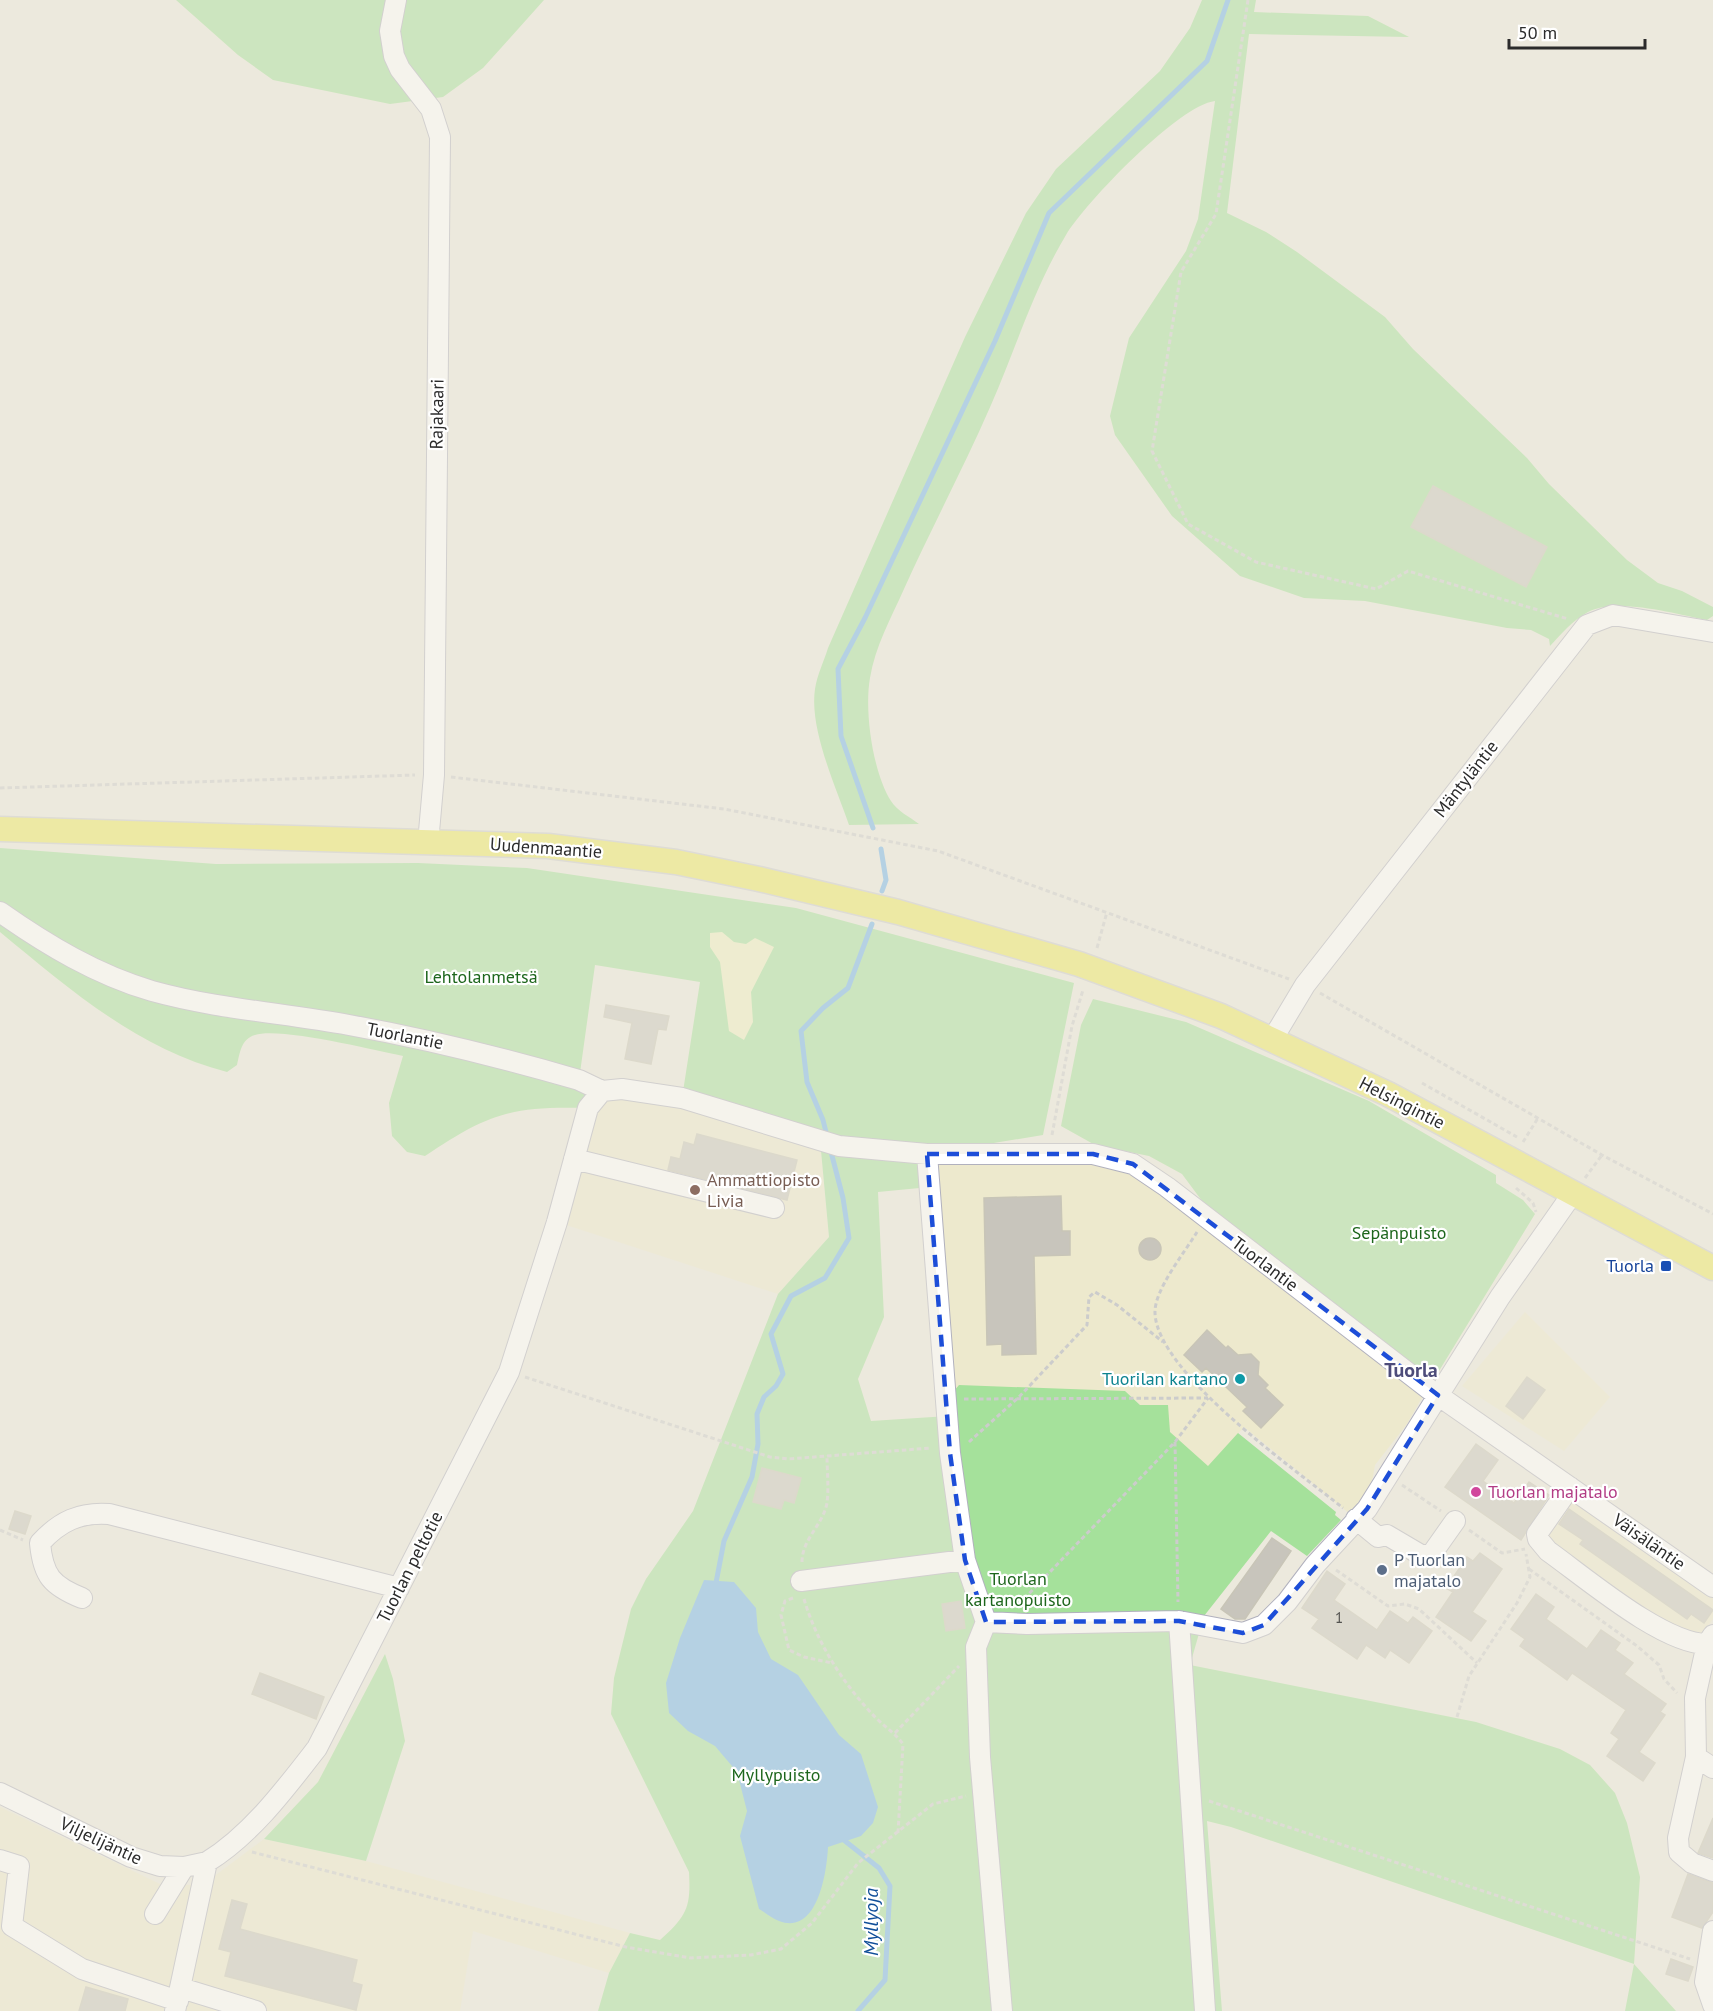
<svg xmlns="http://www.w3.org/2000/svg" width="1713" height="2011" font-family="'PT Sans',sans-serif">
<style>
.education{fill:#ede9cd}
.green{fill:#a5e19b}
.sand{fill:#eff0c1}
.water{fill:#72b4ec}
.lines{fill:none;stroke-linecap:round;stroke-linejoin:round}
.stream{stroke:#72b4ec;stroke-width:5}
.building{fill:#c8c5bc;stroke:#c8c5b7;stroke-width:1.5}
.minor-casing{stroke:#b1b1be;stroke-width:22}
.major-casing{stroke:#ccc;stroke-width:27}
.path{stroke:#ccc;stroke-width:3;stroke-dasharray:4.5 3;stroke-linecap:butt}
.minor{stroke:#fff;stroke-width:20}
.major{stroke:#ede861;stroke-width:24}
.marked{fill:none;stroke:#1d4ed8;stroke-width:4.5;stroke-dasharray:12 8;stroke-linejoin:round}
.education-dot{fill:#8d6e63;stroke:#fff;stroke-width:2}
.transit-dot{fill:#1a4fb4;stroke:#fff;stroke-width:2}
.culture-dot{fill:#0f9aa8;stroke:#fff;stroke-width:2}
.hotel-dot{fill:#d1479c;stroke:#fff;stroke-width:2}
.service-dot{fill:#5c6f8a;stroke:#fff;stroke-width:2}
.labels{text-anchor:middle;stroke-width:4.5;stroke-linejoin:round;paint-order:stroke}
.number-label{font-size:15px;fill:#52524f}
.street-label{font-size:18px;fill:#2b2b2b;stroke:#fff}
.park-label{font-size:18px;fill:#1d661c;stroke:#fff}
.education-label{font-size:18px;fill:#785e54;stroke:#fff;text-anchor:start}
.transit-label{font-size:18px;fill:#164399;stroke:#fff;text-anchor:end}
.culture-label{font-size:18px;fill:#0d838f;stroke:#fff;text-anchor:end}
.hotel-label{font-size:18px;fill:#b23c85;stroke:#fff;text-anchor:start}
.service-label{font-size:18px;fill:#4e5e75;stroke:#fff;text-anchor:start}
.neighbourhood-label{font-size:20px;font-weight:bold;fill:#4d4c7a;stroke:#fff}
.water-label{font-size:20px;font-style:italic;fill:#104f99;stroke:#fff}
</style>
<rect width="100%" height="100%" fill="#ece9dd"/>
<path class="education" d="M 622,1089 L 820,1140 L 829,1237 L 778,1294 L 557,1222 L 588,1108 Z
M 927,1154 L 1091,1162 L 1129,1174 L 1174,1201 L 1424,1394 L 1407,1424 L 1375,1465 L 1367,1509 L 1356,1519 L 1244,1427 L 1208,1467 L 1125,1391 L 947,1399 Z
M 1525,1312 L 1610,1397 L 1564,1451 L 1462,1386 Z
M 1570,1495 L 1713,1595 L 1713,1619 L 1695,1644 L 1539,1538 Z
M 0,1807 L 160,1884 L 189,1885 L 213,1877 L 264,1839 L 366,1861 L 630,1933 L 609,1973 L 473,1931 L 460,2011 L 0,2011 Z"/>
<path class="green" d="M 176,0 L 385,0 L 403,3 L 404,0 L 544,0 L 483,68 L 443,97 L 390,104 L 273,80 L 238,55 Z
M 1202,0 L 1256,0 L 1254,12 L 1368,16 L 1409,37 L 1249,34 L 1227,213 L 1266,232 L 1297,252 L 1385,317 L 1413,349 L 1527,458 L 1549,484 L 1627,560 L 1658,583 L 1682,591 L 1713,607 L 1713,616 L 1707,620 C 1676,614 1616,597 1588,612 C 1572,621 1562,633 1550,646 L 1549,639 L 1531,630 L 1507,628 L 1365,601 L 1304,598 L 1240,576 L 1172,516 L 1115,435 L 1110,416 L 1129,338 L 1186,251 L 1198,219 L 1215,101 C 1179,105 1086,202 1066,235 C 1034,288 1016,348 991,405 C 964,467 932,527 904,589 C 891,618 875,647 870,678 C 864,711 873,773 891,801 C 897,811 910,817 919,824 L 849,825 C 836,787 809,729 815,689 C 817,675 824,661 828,648 L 965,337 L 1026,213 L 1056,169 L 1160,71 L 1190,28 Z
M 0,848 L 216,864 L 418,863 L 527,868 L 796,908 L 1074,983 L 1043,1135 L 927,1154 L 930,1187 L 878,1192 L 884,1317 L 858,1379 L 871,1421 L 948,1416 L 947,1399 L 959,1385 L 1125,1391 L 1140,1405 L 1168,1405 L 1170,1432 L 1208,1466 L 1238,1433 L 1336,1512 L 1335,1515 L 1341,1520 L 1307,1556 L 1271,1531 L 1204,1616 L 1190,1665 L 1476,1722 L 1560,1749 L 1590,1765 L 1615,1793 L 1627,1823 L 1640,1877 L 1634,1964 L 1676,2011 L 1625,2011 L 1634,1964 L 1231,1827 L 1207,1821 L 1222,2011 L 598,2011 L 609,1973 L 630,1933 L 660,1940 C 687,1916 691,1907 689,1872 L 611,1714 L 614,1678 L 631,1609 L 646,1579 L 693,1511 L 778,1294 L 829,1237 L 820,1140 L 682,1098 L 700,982 L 595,965 L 579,1080 L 602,1091 L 588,1108 C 511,1106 489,1113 425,1156 L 407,1152 L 392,1136 L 389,1103 L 403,1056 C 373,1050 280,1027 255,1035 C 241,1039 240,1053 237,1065 L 227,1072 C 138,1049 69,989 0,932 Z
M 1093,999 L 1186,1022 L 1369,1101 L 1496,1175 L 1496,1183 L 1523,1200 L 1535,1214 L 1431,1384 L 1211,1213 L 1182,1174 L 1149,1156 L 1095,1145 L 1061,1126 L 1081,1025 Z
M 385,1654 L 393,1679 L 405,1741 L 366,1861 L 264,1839 L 318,1782 Z"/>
<path class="sand" d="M 722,932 L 734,942 L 746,944 L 755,938 L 774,947 L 751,992 L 753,1022 L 744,1040 L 729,1031 L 720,962 L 710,947 L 710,933 Z"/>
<path class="water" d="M 704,1580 L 734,1582 L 756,1608 L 758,1632 L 771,1659 L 798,1675 L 839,1735 L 861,1754 L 878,1807 L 873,1823 L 861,1836 L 828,1847 C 827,1871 818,1936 779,1921 C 772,1919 766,1913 759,1909 L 740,1836 L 747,1811 L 737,1772 L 715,1746 L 688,1731 L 669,1713 L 666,1683 L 680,1638 Z"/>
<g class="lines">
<path class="stream" d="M 873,828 L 841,736 L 838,669 L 865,618 L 995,341 L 1049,213 L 1207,61 L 1228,0
M 881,849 L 886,880 L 882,891
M 827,1136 L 823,1120 L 807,1082 L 801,1031 L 823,1008 L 848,988 L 872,924
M 715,1588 L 724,1541 L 752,1477 L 758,1444 L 757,1414 L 764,1397 L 776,1386 L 783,1374 L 771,1334 L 791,1296 L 825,1278 L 849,1238 L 843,1198 L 830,1148
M 840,1837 L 879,1868 L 890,1886 L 885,1980 L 858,2011"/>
</g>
<path class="building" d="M 1433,486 L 1547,547 L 1526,587 L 1411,527 Z
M 606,1005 L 669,1016 L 666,1030 L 658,1029 L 651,1064 L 625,1059 L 632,1023 L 604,1017 Z
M 697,1134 L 797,1160 L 787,1200 L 668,1170 L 671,1157 L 680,1159 L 684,1142 L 694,1145 Z
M 1061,1196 L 1062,1231 L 1070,1231 L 1070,1255 L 1034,1256 L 1036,1354 L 1002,1355 L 1002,1344 L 987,1345 L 984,1198 Z
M1139 1249a11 11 0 1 1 22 0a11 11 0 1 1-22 0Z
M 1207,1330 L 1226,1348 L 1228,1346 L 1238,1355 L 1251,1354 L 1259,1362 L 1258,1375 L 1268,1385 L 1265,1388 L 1283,1405 L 1261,1428 L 1243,1411 L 1247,1407 L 1206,1368 L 1202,1372 L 1184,1355 Z
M 1527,1377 L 1545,1390 L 1523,1419 L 1506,1406 Z
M 1476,1444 L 1498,1460 L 1483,1481 L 1514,1503 L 1529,1482 L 1549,1495 L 1521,1540 L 1445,1487 Z
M 762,1468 L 801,1478 L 794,1503 L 784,1500 L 781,1509 L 753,1502 Z
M 1569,1509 L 1713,1610 L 1704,1623 L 1691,1614 L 1687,1619 L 1580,1544 L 1583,1540 L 1559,1524 Z
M 15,1511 L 31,1516 L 25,1534 L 9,1529 Z
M 1272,1538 L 1291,1551 L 1245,1619 L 1235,1619 L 1221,1609 Z
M 1480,1553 L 1502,1569 L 1472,1612 L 1486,1621 L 1471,1641 L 1436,1617 L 1453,1592 L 1446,1588 L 1467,1557 L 1473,1561 Z
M 1327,1571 L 1345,1584 L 1334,1600 L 1377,1630 L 1390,1611 L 1408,1623 L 1413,1617 L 1432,1631 L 1409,1663 L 1390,1650 L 1385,1658 L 1366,1645 L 1357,1659 L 1312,1628 L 1319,1619 L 1302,1608 Z
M 1536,1594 L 1554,1607 L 1546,1619 L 1587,1649 L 1601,1630 L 1620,1643 L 1615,1650 L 1633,1663 L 1624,1674 L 1666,1704 L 1660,1712 L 1665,1715 L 1639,1752 L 1655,1763 L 1643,1781 L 1607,1756 L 1619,1739 L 1611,1733 L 1626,1710 L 1572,1673 L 1567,1680 L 1520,1646 L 1525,1639 L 1511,1629 Z
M 961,1601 L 965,1628 L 946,1631 L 942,1604 Z
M 260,1673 L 324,1697 L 316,1719 L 252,1694 Z
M 1713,1818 L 1713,1858 L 1698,1853 Z
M 1688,1874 L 1713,1883 L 1713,1912 L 1702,1928 L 1672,1917 Z
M 232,1900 L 247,1904 L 240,1929 L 357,1960 L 352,1982 L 362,1985 L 356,2010 L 225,1976 L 231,1952 L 219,1949 Z
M 1671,1959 L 1693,1967 L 1688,1981 L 1666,1974 Z
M 86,1987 L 128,1999 L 125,2011 L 79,2011 Z"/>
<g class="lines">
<g class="minor-casing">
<path id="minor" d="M 396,0 L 390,31 L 394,56 L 400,69 L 431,109 L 440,137 L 434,775 L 428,843
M 0,912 C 47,945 97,975 152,991 C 217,1009 284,1013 349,1025 C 427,1039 503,1058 579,1080 L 602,1091 L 622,1089 L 682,1098 L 839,1146 L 927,1154 L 1093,1154 L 1133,1164 L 1167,1187 L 1429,1389 L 1713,1587
M 1272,1040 L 1305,985 L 1587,625 L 1613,615 L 1713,632
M 927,1154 L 950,1453 L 965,1560 L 986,1622 L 1027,1624 L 1179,1621 L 1243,1633 L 1264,1625 L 1287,1602 L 1315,1565 L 1367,1509 L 1500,1297 L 1573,1193
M 574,1159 L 774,1208
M 1570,1487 L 1537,1534 L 1538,1539 L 1548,1551 C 1586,1578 1663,1644 1707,1644 L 1713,1635
M 1356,1519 L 1378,1537 L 1387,1535 L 1421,1555 L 1431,1555 L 1455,1521
M 801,1581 L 965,1560
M 82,1598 C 52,1586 43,1576 40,1543 C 60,1521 80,1512 109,1514 L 399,1588
M 1179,1621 L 1205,2011
M 986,1622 L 976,1647 L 980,1757 L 1002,2011
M 1707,1644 L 1695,1698 L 1696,1757 L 1713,1768
M 1696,1757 L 1678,1838 L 1679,1852 L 1692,1863 L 1713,1871
M 0,1793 L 131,1857 L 160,1866 L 184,1867 L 207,1862
M 0,1860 L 19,1866 L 12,1926 L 82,1969 L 178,2001
M 155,1914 L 184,1867
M 1713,1931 L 1705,1982 L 1713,2005
M 181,1988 L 256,2011
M 175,2011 L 207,1862 C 251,1835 286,1788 317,1748 L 509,1372 L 557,1222 L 588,1108 L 602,1091"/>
</g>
<g class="major-casing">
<path id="major" d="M 0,829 L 548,846 L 676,862 L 759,879 L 898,912 L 1079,964 L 1221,1016 L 1388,1094 L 1713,1268"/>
</g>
<path class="path" d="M 1248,0 L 1216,214 L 1181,272 L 1152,451 L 1188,524 L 1256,562 L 1376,589 L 1408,571 L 1568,619
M 451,777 L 724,809 L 938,851 L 1289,979
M 0,788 L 415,775
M 1097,948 L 1107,912
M 1320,993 L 1602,1155 L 1713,1214
M 1422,1083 L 1517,1137
M 1052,1135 L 1072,1026 L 1083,990
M 1523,1142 L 1538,1118
M 1585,1178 L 1602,1155
M 1516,1188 L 1533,1203 L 1536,1212
M 1197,1232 C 1185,1252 1154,1290 1155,1313 C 1157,1373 1296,1470 1343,1508
M 525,1377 L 770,1457 L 788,1459 L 931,1448
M 964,1399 L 1208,1398
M 969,1442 L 1019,1397 L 1087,1325 L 1089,1297 L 1095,1292 L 1117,1305 L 1163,1342
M 1175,1442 L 1178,1602
M 1402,1485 L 1441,1511
M 0,1530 L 23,1540
M 1469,1530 L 1502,1553 L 1525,1549
M 802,1562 C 802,1539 823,1525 827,1503 C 829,1488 827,1470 827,1455
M 1529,1569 L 1637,1646 L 1659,1665 L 1664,1679 L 1677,1693
M 1336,1570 L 1388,1606 L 1405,1604 L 1419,1609 L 1477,1663
M 793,1598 L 785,1601 L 781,1615 L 789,1650 L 804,1657 L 832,1663
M 804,1599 C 817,1643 843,1684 876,1718 C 885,1727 895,1733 903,1744 L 898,1833
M 1019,1604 L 1175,1442 L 1208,1398
M 1457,1717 L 1469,1676 L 1517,1603 L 1530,1577 L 1526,1554
M 895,1733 L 959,1666
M 1209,1801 L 1690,1959
M 252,1852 L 626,1947 L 691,1958 L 751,1955 L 781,1949 L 812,1923 L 858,1863 L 933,1804 L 966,1796"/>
<use href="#minor" class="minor"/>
<use href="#major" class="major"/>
</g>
<path d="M0 0H1713V2011H0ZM 927,1154 L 1093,1154 L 1133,1164 L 1438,1395 L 1367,1509 L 1264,1625 L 1243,1633 L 1179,1621 L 986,1622 L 965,1560 L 950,1453 Z" fill="#ece9dd" fill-opacity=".55" fill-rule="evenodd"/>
<path class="marked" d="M 927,1154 L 1093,1154 L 1133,1164 L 1438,1395 L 1367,1509 L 1264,1625 L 1243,1633 L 1179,1621 L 986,1622 L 965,1560 L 950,1453 Z"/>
<circle class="education-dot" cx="695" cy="1190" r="6"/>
<rect class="transit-dot" x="1660" y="1260" width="12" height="12" rx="3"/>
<circle class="culture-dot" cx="1240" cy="1379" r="6"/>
<circle class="hotel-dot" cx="1476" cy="1492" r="6"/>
<circle class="service-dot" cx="1382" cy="1570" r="6"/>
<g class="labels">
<g class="number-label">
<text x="1339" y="1623">1</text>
</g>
<g class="street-label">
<text transform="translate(437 414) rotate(-89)" y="6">Rajakaari</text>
<text transform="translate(1466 779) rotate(-52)" y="6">Mäntyläntie</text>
<text transform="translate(546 848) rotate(4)" y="6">Uudenmaantie</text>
<text transform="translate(405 1036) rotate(11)" y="6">Tuorlantie</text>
<text transform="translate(1402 1103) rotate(27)" y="6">Helsingintie</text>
<text transform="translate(1265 1264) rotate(37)" y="6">Tuorlantie</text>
<text transform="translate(1649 1542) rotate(35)" y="6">Väisäläntie</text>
<text transform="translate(410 1567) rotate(-63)" y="6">Tuorlan peltotie</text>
<text transform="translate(101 1841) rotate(25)" y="6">Viljelijäntie</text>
</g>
<g class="park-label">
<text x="481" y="983">Lehtolanmetsä</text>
<text x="1399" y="1239">Sepänpuisto</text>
<text x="1018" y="1585">Tuorlan<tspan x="1018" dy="21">kartanopuisto</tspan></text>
<text x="776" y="1781">Myllypuisto</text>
</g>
<g class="education-label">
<text x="707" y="1186">Ammattiopisto<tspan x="707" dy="21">Livia</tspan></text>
</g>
<g class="transit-label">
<text x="1654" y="1272">Tuorla</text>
</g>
<g class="culture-label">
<text x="1228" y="1385">Tuorilan kartano</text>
</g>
<g class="hotel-label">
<text x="1488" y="1498">Tuorlan majatalo</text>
</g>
<g class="service-label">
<text x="1394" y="1566">P Tuorlan<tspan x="1394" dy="21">majatalo</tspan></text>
</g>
<g class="neighbourhood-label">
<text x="1411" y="1377">Tuorla</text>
</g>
<g class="water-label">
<text transform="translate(871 1922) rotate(-90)" y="7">Myllyoja</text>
</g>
</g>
<path d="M1509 39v9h136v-9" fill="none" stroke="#2b2b2b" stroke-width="3"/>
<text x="1518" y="39" font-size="18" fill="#2b2b2b" stroke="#ffffff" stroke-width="4.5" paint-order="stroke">50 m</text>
</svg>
